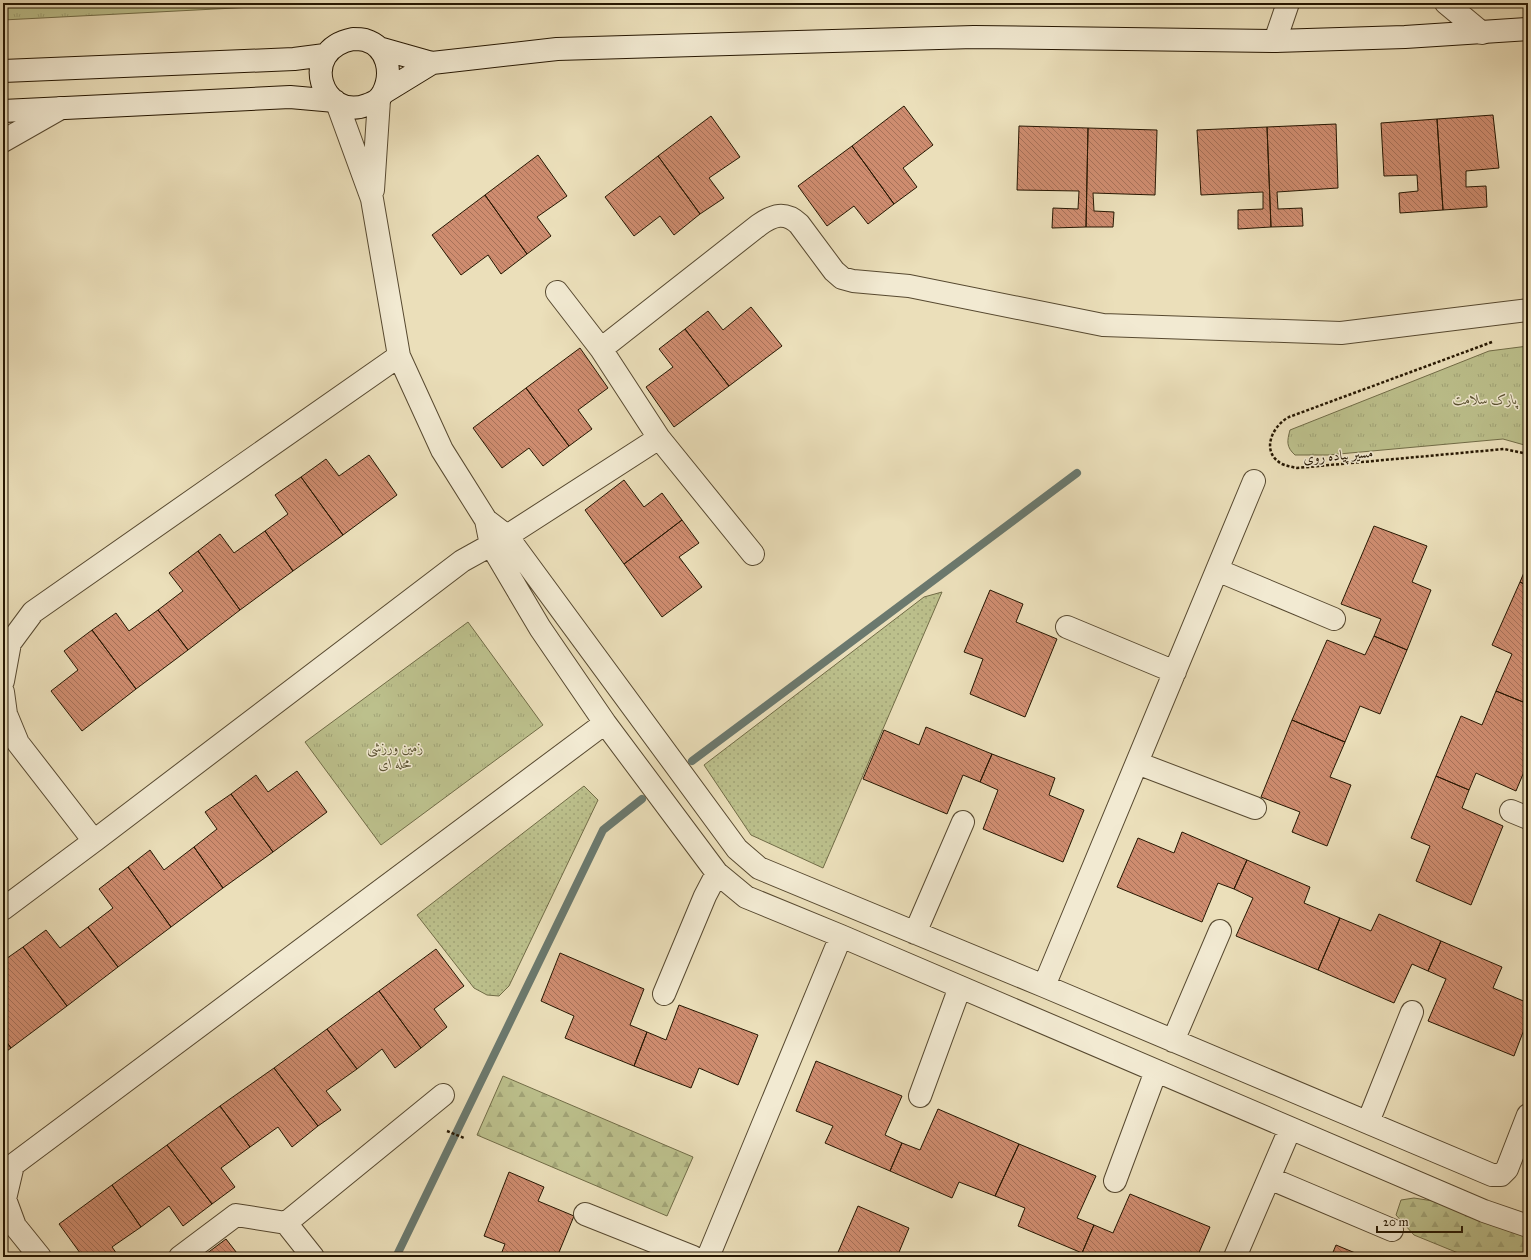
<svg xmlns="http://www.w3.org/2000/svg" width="1531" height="1260" font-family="'IM FELL Great Primer',Amiri,serif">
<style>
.grass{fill:url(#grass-dots);stroke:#716c47}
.forest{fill:url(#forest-firs);stroke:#716c47}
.park{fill:url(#park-tufts);stroke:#716c47}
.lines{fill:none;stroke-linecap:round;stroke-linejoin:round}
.stream{stroke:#6b796e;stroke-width:8}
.building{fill:url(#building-back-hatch);stroke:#261702}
.street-casing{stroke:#574930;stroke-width:24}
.secondary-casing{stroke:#261702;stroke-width:24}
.path{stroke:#261702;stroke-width:2.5;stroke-dasharray:3 2;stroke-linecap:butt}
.street{stroke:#f2ead2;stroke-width:22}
.secondary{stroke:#f2ead2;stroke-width:22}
.labels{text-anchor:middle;stroke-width:3;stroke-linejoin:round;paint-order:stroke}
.park-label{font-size:14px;font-style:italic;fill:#5a5232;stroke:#f2ead2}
.street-label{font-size:14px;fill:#261702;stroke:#f2ead2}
</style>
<defs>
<pattern id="grass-dots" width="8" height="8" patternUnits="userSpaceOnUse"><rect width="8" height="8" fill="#bcc08c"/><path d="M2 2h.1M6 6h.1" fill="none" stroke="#a1a477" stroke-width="1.8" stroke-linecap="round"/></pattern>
<pattern id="forest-firs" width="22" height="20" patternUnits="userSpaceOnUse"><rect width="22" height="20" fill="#bcc08c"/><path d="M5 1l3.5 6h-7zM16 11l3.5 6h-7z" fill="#a1a477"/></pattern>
<pattern id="park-tufts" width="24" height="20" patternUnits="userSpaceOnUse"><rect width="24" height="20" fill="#bcc08c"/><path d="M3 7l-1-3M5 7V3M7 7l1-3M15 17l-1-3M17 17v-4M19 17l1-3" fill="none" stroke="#a1a477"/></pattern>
<pattern id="building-back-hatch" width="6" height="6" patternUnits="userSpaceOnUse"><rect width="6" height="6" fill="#ce8c6f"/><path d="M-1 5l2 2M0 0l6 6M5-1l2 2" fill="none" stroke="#a77159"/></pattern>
</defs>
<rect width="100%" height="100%" fill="#ebdfba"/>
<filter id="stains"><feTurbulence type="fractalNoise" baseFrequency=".005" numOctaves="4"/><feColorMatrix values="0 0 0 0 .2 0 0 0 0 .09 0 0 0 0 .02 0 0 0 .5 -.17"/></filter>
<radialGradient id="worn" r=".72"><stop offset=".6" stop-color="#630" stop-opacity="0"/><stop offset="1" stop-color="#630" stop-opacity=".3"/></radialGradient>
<path class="grass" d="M 942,592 L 823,868 L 751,835 L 704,765 L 924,597 Z
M 584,786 L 598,800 L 509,986 L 499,996 L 487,995 L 474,988 L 417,915 Z"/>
<path class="forest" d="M 503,1076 L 693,1157 L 667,1216 L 477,1135 Z
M 1414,1198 L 1446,1203 L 1528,1234 L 1528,1257 L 1468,1257 L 1414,1235 L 1396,1215 L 1401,1200 Z"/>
<path class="park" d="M 3,3 L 331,3 L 3,20 Z
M 1528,346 L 1528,446 L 1503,439 L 1328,455 L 1295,455 C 1286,447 1287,441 1290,430 L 1489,351 Z
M 468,622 L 543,725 L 381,845 L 305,742 Z"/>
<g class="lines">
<path class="stream" d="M 692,761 L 1077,473
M 396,1257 L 603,830 L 642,799"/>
</g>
<path class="building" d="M 904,106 L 933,145 L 903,168 L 917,187 L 894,204 L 852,146 Z
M 1493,115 L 1499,168 L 1466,171 L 1466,187 L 1486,186 L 1487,207 L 1443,210 L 1437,119 Z
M 711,116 L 740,157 L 709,178 L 724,198 L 700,214 L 658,156 Z
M 1437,119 L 1443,210 L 1400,213 L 1399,193 L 1418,191 L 1417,175 L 1384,176 L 1381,123 Z
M 1336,124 L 1338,188 L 1277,192 L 1278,209 L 1302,208 L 1303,226 L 1271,227 L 1267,127 Z
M 1019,126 L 1088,128 L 1086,227 L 1052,228 L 1053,208 L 1078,209 L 1079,191 L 1017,190 Z
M 1267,127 L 1271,227 L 1238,229 L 1238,210 L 1263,209 L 1263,192 L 1201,195 L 1197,130 Z
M 1088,128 L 1157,130 L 1155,195 L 1093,193 L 1094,211 L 1114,212 L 1113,227 L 1086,227 Z
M 852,146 L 894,204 L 868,224 L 854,206 L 827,226 L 798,186 Z
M 538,155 L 567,196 L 537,217 L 551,236 L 527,254 L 485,195 Z
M 658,156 L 700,214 L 674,235 L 660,216 L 634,236 L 605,197 Z
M 485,195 L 527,254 L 501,274 L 488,255 L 461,275 L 432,235 Z
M 751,307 L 782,346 L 729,386 L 685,329 L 708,311 L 723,330 Z
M 685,329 L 729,386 L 674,427 L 646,387 L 673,367 L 659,349 Z
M 580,348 L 608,388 L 578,410 L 592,429 L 569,446 L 526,388 Z
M 526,388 L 569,446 L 543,466 L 529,448 L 502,468 L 473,428 Z
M 369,455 L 397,495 L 343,535 L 301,477 L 326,459 L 339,476 Z
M 301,477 L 343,535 L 293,571 L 265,531 L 288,514 L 275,495 Z
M 624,480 L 644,507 L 662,493 L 682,520 L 624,564 L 585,510 Z
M 682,520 L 699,543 L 679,557 L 702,587 L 662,617 L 624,564 Z
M 1374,526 L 1427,546 L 1412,582 L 1431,590 L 1407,650 L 1374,636 L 1381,619 L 1341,604 Z
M 265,531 L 293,571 L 240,610 L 198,551 L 220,534 L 234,553 Z
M 198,551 L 240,610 L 188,650 L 158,610 L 183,591 L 169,573 Z
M 1528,563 L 1528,586 L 1520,582 Z
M 1520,582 L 1528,586 L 1528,704 L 1496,691 L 1512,654 L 1492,645 Z
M 990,590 L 1023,604 L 1016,622 L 1057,639 L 1025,717 L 970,694 L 983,659 L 964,652 Z
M 158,610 L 188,650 L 136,689 L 92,630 L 116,613 L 129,631 Z
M 92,630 L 136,689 L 82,731 L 51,691 L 78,670 L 64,651 Z
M 1374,636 L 1407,650 L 1380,714 L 1360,706 L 1345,742 L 1292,720 L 1327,640 L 1365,655 Z
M 1496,691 L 1528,704 L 1528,762 L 1516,791 L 1476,773 L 1469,790 L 1436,776 L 1461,716 L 1482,725 Z
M 1292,720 L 1345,742 L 1330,777 L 1351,785 L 1327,846 L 1292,832 L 1300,812 L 1261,797 Z
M 926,727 L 992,754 L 980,782 L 963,775 L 947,814 L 863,779 L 884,730 L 919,745 Z
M 992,754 L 1055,778 L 1049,795 L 1084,810 L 1063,862 L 983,829 L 998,790 L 980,782 Z
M 297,771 L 327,812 L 273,852 L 231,794 L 256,775 L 268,792 Z
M 1436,776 L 1469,790 L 1462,808 L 1503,826 L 1471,905 L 1416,881 L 1430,846 L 1411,838 Z
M 231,794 L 273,852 L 223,888 L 194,847 L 217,829 L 205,812 Z
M 1182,832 L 1247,860 L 1234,889 L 1218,883 L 1202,922 L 1117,887 L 1138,838 L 1174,853 Z
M 194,847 L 223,888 L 171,927 L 128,867 L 150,850 L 164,870 Z
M 1247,860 L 1310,887 L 1304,903 L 1340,918 L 1318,970 L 1236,936 L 1253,898 L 1234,889 Z
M 128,867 L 171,927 L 118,967 L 88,927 L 113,908 L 99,889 Z
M 1379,914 L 1441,941 L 1428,971 L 1412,964 L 1394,1003 L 1318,970 L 1340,918 L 1371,931 Z
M 88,927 L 118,967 L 67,1006 L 23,947 L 46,930 L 60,948 Z
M 1441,941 L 1502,967 L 1493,988 L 1528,1003 L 1528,1019 L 1514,1056 L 1428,1021 L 1446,979 L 1428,971 Z
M 23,947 L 67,1006 L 11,1048 L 3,1037 L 3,991 L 8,987 L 3,980 L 3,961 Z
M 436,949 L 464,986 L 434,1009 L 447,1027 L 421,1048 L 379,991 Z
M 560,953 L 644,989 L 630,1025 L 647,1032 L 634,1066 L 565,1038 L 574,1016 L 541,1001 Z
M 379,991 L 421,1048 L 395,1068 L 382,1049 L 357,1069 L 327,1029 Z
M 679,1005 L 758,1035 L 738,1085 L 699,1068 L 691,1088 L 634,1066 L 647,1032 L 666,1040 Z
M 327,1029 L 357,1069 L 326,1091 L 341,1110 L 318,1126 L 274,1068 Z
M 3,1037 L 11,1048 L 3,1054 Z
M 816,1061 L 902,1096 L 885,1135 L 902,1143 L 890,1171 L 825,1143 L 833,1126 L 796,1111 Z
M 274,1068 L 318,1126 L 292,1147 L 278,1127 L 250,1147 L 220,1106 Z
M 220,1106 L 250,1147 L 221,1168 L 235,1187 L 212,1204 L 167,1145 Z
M 938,1109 L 1019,1144 L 995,1196 L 959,1182 L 952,1198 L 890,1171 L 902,1143 L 920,1150 Z
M 1019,1144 L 1096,1176 L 1077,1218 L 1094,1225 L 1082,1253 L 1018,1226 L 1025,1208 L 995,1196 Z
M 167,1145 L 212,1204 L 183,1226 L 169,1206 L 141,1227 L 112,1185 Z
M 509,1172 L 544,1187 L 538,1201 L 574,1216 L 557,1257 L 500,1257 L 505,1244 L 484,1236 Z
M 112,1185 L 141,1227 L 112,1247 L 119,1257 L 83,1257 L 59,1224 Z
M 1130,1194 L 1210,1227 L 1197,1257 L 1091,1257 L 1082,1253 L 1094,1225 L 1113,1233 Z
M 858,1206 L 909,1228 L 897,1257 L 836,1257 Z
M 226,1239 L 240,1257 L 202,1257 Z
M 1336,1245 L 1365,1257 L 1331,1257 Z"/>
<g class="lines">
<g class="street-casing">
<path id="street" d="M 1446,3 L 1482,33
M 1275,41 L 1288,3
M 337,103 L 372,199 L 399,356 L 442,450 L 486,520 L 491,545 L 540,628 L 605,723 L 717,873 L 746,897 L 841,936 L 1484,1211 L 1528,1226
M 3,141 L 61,108
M 373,190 L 379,100
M 601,349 L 759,225 C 773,215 785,211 799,224 L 834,271 L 842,278 L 853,281 L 909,286 L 1103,325 L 1341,333 L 1528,310
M 659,438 L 753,554
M 486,520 L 507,536 L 737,849 L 759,868 L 1044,986 L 1492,1175 L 1501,1175 L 1507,1169 L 1528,1115
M 1217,570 L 1334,619
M 1067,627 L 1175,672
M 3,681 L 10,643 L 33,612 L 399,356
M 3,692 L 6,714 L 18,743 L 94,841 L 462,561 L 507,536 L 659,438 L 601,349 L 557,292
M 1137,763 L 1255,808
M 1511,811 L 1528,818
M 3,909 L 94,841
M 915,933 L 963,822
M 1044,986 L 1254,481
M 664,994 L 705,896 L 717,873
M 1173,1041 L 1220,931
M 920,1096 L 960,987
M 1368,1122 L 1412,1012
M 1269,1178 L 1392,1230
M 1115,1181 L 1156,1071
M 585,1214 L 693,1257
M 286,1223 L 313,1257
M 40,1257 L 15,1226 L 5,1199 L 13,1165 L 605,723
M 180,1257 L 236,1215 L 286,1223 L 443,1095
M 708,1257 L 841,936
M 1235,1257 L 1290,1129"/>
</g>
<g class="secondary-casing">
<path id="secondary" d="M 353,39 C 357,39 361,39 365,40 C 388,47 393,73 383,93 C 379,100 375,102 367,105 C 322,122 297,50 353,39 Z
M 379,48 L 432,63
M 3,71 L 294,59 L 325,55
M 383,93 L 432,63 L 557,49 L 974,37 L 1275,41 L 1405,37 L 1528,29
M 3,111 L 290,97 L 335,101"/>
</g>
<path class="path" d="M 1492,342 L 1289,417 C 1272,426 1260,452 1282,464 C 1287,466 1292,467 1297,468 L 1504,449 L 1528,454
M 447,1131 L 464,1138"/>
<use href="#street" class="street"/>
<use href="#secondary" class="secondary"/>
</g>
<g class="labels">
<g class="park-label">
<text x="1485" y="404">پارک سلامت</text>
<text x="395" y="752">زمین ورزشی<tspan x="395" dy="16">محله ای</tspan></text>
</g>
<g class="street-label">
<text transform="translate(1338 455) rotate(-5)" y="5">مسیر پیاده روی</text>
</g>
</g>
<rect width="1531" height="1260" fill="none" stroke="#ebdfba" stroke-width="16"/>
<rect x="4" y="4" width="1523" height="1252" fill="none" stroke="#261702" stroke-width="2"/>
<rect x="8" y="8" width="1515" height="1244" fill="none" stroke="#261702"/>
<path d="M1377 1226v6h85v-6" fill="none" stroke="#261702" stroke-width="2"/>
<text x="1383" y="1226" font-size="12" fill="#261702" stroke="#f2ead2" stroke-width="3" paint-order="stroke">20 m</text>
<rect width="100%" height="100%" filter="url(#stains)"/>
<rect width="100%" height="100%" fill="url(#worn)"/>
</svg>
